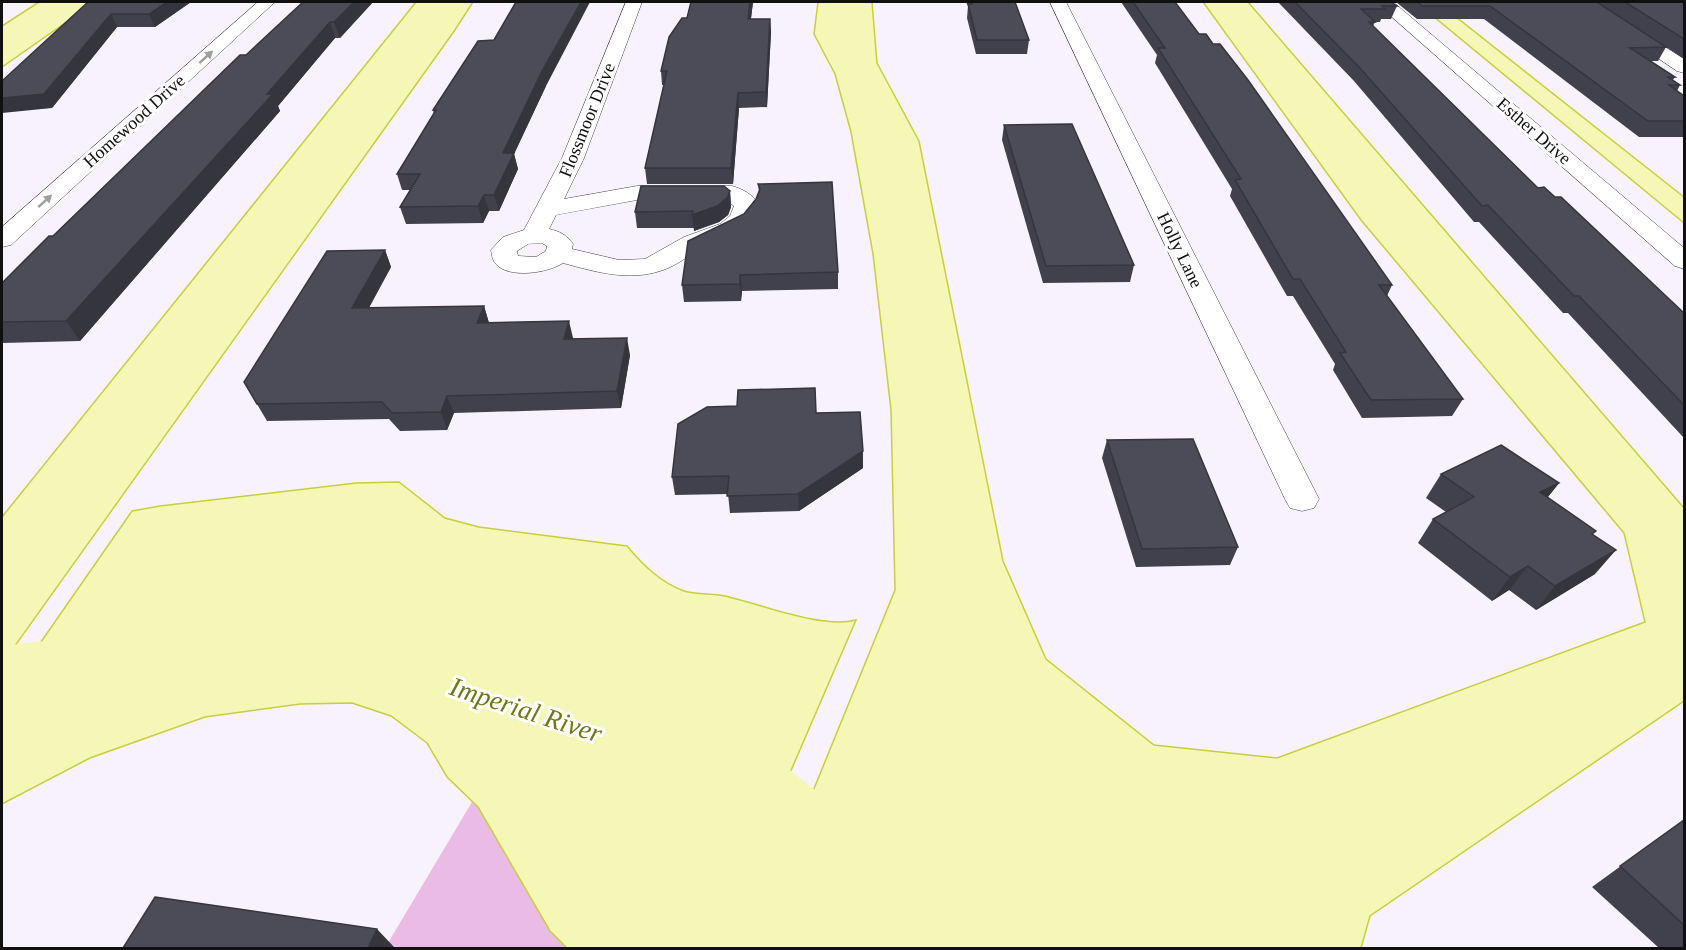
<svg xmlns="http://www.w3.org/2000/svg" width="1686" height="950" font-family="'Times New Roman',serif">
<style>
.green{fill:#eabbe4}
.water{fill:#f5f7b7;stroke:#c8ce3d;stroke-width:1.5}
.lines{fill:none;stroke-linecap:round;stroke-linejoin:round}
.river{fill:#f5f7b7;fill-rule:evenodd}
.minor-casing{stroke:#434343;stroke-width:1}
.minor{fill:#fff;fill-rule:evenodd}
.wall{fill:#41414d}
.shaded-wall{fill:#35353e}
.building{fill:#4c4c59;stroke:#35353e;stroke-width:1.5}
.oneway{fill:#9f9f9f}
.labels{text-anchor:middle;stroke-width:6;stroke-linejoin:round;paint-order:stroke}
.far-street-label{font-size:18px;fill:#101010;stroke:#fff}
.near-water-label{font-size:27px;font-style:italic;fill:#707715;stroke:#fff}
</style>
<rect width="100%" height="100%" fill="#f8f2ff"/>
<path class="green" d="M 472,802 L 478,807 L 550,931 L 567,948 L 385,948 Z"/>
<path class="water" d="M 39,2 L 95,2 L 2,67 L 2,26 Z
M 416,2 L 473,2 L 455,30 L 2,664 L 2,517 Z
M 818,2 L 872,2 L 877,63 L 919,141 L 1003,561 L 1046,659 L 1154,745 L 1277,758 L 1645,622 L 1624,533 L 1361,220 L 1203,2 L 1248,2 L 1684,508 L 1684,701 L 1370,916 L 1361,948 L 911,948 L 791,845 L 895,590 L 891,410 L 873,254 L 851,132 L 835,74 L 814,34 Z
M 1416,2 L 1437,2 L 1684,197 L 1684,223 Z
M 399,482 L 445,518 L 479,527 L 627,546 C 643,565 660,582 684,591 C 697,595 712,593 725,596 C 761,604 821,629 856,620 L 764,833 L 762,853 L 765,863 L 860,948 L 567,948 L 550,931 L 478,807 L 447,777 L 427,743 L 391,716 L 352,703 L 300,704 L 205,717 L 90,758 L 2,804 L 2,698 L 132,511 L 160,506 L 356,483 Z"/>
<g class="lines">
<path class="river" d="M 123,632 L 159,645 L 175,676 L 159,707 L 123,720 L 2,736 L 2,646 Z
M 670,709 L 750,738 L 956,903 L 974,948 L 818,948 L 670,812 L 631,796 L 615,760 L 631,724 Z"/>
<g class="minor-casing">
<path id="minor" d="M 258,2 L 275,2 L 11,245 L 2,247 L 2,227 Z
M 626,2 L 642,2 L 584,158 L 564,199 L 637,186 L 732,186 C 743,189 753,195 759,204 C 748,236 731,235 704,247 C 690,254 678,265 663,270 C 630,282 596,272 563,263 C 548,273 509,279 496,264 C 492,260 492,255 491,250 L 503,237 L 524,230 L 562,158 ZM 637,200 L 726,200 L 734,206 L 730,216 L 720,224 L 684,237 L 645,259 L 619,260 L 572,249 L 573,244 C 567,235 559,231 549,229 L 556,215 ZM 542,243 L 547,246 L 546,251 L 536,257 L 518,256 L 517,251 L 528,244 Z
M 1050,2 L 1066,2 L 1319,499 L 1314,508 L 1302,511 L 1290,508 L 1285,499 Z
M 1375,2 L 1393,2 L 1684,248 L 1684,269 L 1675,266 Z
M 1575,2 L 1594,2 L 1684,59 L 1684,73 L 1677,71 Z"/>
</g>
<use href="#minor" class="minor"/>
</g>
<path class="wall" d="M 88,2 L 191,2 L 155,27 L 117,27 L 52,108 Z
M 373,2 L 340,38 L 335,38 L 278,106 L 280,111 L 80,341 L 2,343 L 2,283 L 53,236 L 246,55 Z
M 691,2 L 753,2 L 751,19 L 770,19 L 771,32 L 767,107 L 739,108 L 733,184 L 647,184 L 645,168 L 664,85 L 662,85 L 661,71 L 687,18 Z
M 966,2 L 1015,2 L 1029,40 L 1027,54 L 976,54 L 967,18 L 968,6 Z
M 1121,2 L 1175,2 L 1199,34 L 1392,285 L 1387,296 L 1463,399 L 1452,416 L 1362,418 L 1333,370 L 1335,364 L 1293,296 L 1287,296 L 1230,196 L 1232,189 L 1155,63 L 1157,55 Z
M 1278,2 L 1391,2 L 1397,6 L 1391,19 L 1381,19 L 1380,22 L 1375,22 L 1373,26 L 1538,188 L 1684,313 L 1684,438 L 1568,313 L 1563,313 L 1479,222 L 1474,222 L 1354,81 Z
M 1396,2 L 1684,2 L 1684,59 L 1666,47 L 1658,61 L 1651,61 L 1675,77 L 1673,80 L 1680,85 L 1677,91 L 1684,96 L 1684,137 L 1639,137 L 1484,19 L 1417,19 Z
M 546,86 L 514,154 L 518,169 L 499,211 L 489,211 L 483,223 L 406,224 L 400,207 L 410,190 L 402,190 L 397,174 L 434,114 L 433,110 Z
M 1004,125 L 1134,265 L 1130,282 L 1043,283 L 1002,140 Z
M 758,184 L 838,272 L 838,289 L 742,291 L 741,301 L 684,302 L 682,285 L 744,214 L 756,199 L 759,192 Z
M 730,191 L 731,207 L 728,215 L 719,222 L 694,231 L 694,228 L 637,228 L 635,212 Z
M 385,250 L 391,267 L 369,308 L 484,306 L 489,323 L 573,338 L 572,339 L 630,355 L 621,408 L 454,413 L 447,430 L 400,431 L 389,419 L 267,421 L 244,382 Z
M 816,413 L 863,451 L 863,468 L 799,511 L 730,513 L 728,494 L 675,495 L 672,477 Z
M 1107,440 L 1238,547 L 1230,565 L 1136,567 L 1102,458 Z
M 1441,474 L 1559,483 L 1547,498 L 1593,535 L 1595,574 L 1536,610 L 1509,590 L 1492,601 L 1418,543 L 1433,519 L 1446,512 L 1426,498 Z
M 1684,820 L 1684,948 L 1659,948 L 1592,887 Z"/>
<path class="shaded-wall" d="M 167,2 L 191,2 L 155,27 L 149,14 Z
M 354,2 L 373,2 L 340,38 L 334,22 Z
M 581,2 L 590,2 L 546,86 L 514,154 L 518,169 L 499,211 L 494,195 L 503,153 L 542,71 Z
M 750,2 L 753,2 L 749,33 L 748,19 Z
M 111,14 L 117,27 L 52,108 L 2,113 L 2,98 Z
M 770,19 L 771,32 L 767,107 L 766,92 Z
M 330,22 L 335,38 L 278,106 L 280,111 L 80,341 L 66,321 Z
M 738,93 L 739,108 L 733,184 L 731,168 Z
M 730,191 L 731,207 L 728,215 L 719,222 L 694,231 L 692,215 Z
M 484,195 L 489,211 L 483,223 L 478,206 Z
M 385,250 L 391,267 L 359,325 L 352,308 Z
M 740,275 L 742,291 L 741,301 L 740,284 Z
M 484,306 L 489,323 L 477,323 Z
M 569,321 L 573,338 L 568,357 L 564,339 Z
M 627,338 L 630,355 L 621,408 L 617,391 Z
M 447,396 L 454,413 L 447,430 L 441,412 Z
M 863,451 L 863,468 L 799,511 L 798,494 Z
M 1559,483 L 1540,507 L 1540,492 Z
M 1616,550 L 1595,574 L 1536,610 L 1555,586 Z
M 1528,566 L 1509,590 L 1492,601 L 1510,577 Z
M 377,929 L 394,947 L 394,948 L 368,948 Z"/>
<path class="building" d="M 88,2 L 167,2 L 149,14 L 111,14 L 44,94 L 2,98 L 2,81 Z
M 303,2 L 354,2 L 334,22 L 330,22 L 267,94 L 273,94 L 66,321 L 2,322 L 2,283 L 49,236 L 53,236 L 240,55 L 246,55 Z
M 516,2 L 581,2 L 542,71 L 503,153 L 514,153 L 494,195 L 484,195 L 478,206 L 400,207 L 420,174 L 397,174 L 436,110 L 433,110 L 478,41 L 494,40 Z
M 691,2 L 750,2 L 748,19 L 770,19 L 766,92 L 738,93 L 731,168 L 645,168 L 667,71 L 661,71 L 669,37 L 682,18 L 687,18 Z
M 972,2 L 1015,2 L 1029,40 L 977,40 L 968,4 L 972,4 Z
M 1133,2 L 1175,2 L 1199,34 L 1206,34 L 1213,44 L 1220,44 L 1248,80 L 1392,285 L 1379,285 L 1463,399 L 1371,400 L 1340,353 L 1346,352 L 1300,279 L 1293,279 L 1235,180 L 1241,179 L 1158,48 L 1165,48 Z
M 1295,2 L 1391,2 L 1397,6 L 1382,6 L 1385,9 L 1361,9 L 1375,22 L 1369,22 L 1538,188 L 1544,187 L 1555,197 L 1561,197 L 1684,313 L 1684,405 L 1579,296 L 1574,296 L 1488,205 L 1482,206 L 1359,67 Z
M 1417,2 L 1597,2 L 1666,47 L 1630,48 L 1675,77 L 1668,77 L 1680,85 L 1669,85 L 1684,96 L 1684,121 L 1648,121 L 1490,6 L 1422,6 Z
M 1625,2 L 1684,2 L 1684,39 Z
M 1072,124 L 1134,265 L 1046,266 L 1004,125 Z
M 832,182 L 838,272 L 740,275 L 740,284 L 682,285 L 688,241 L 744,214 L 756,199 L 760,189 L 758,184 Z
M 641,186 L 724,186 L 730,191 L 727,198 L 717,206 L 692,215 L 693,211 L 635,212 Z
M 385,250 L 352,308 L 484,306 L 477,323 L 569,321 L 564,339 L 627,338 L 617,391 L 447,396 L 441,412 L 392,413 L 382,402 L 257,404 L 244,382 L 327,251 Z
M 815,388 L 816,413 L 860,412 L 863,451 L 798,494 L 727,496 L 729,476 L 672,477 L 678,424 L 707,407 L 737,406 L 738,390 Z
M 1193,439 L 1238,547 L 1142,549 L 1107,440 Z
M 1501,445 L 1559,483 L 1540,492 L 1596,531 L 1592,534 L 1616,550 L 1555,586 L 1528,566 L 1510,577 L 1433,519 L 1474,497 L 1441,474 Z
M 1684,820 L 1684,925 L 1620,866 Z
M 155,897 L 377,929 L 368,948 L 123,948 Z"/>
<defs><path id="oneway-solid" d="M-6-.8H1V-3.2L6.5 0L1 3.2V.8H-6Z" transform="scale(1.5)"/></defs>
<g class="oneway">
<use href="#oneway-solid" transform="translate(206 57) rotate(-42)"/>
<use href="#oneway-solid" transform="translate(45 201) rotate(-42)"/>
</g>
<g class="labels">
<g class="far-street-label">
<text transform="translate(587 120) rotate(-68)" y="6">Flossmoor Drive</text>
<text transform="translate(134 121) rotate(-42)" y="6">Homewood Drive</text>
<text transform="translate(1534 131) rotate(41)" y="6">Esther Drive</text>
<text transform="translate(1180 250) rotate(64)" y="6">Holly Lane</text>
</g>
<g class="near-water-label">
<text transform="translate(526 710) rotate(18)" y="9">Imperial River</text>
</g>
</g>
<rect width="1686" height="950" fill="none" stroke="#101010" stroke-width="6"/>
</svg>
